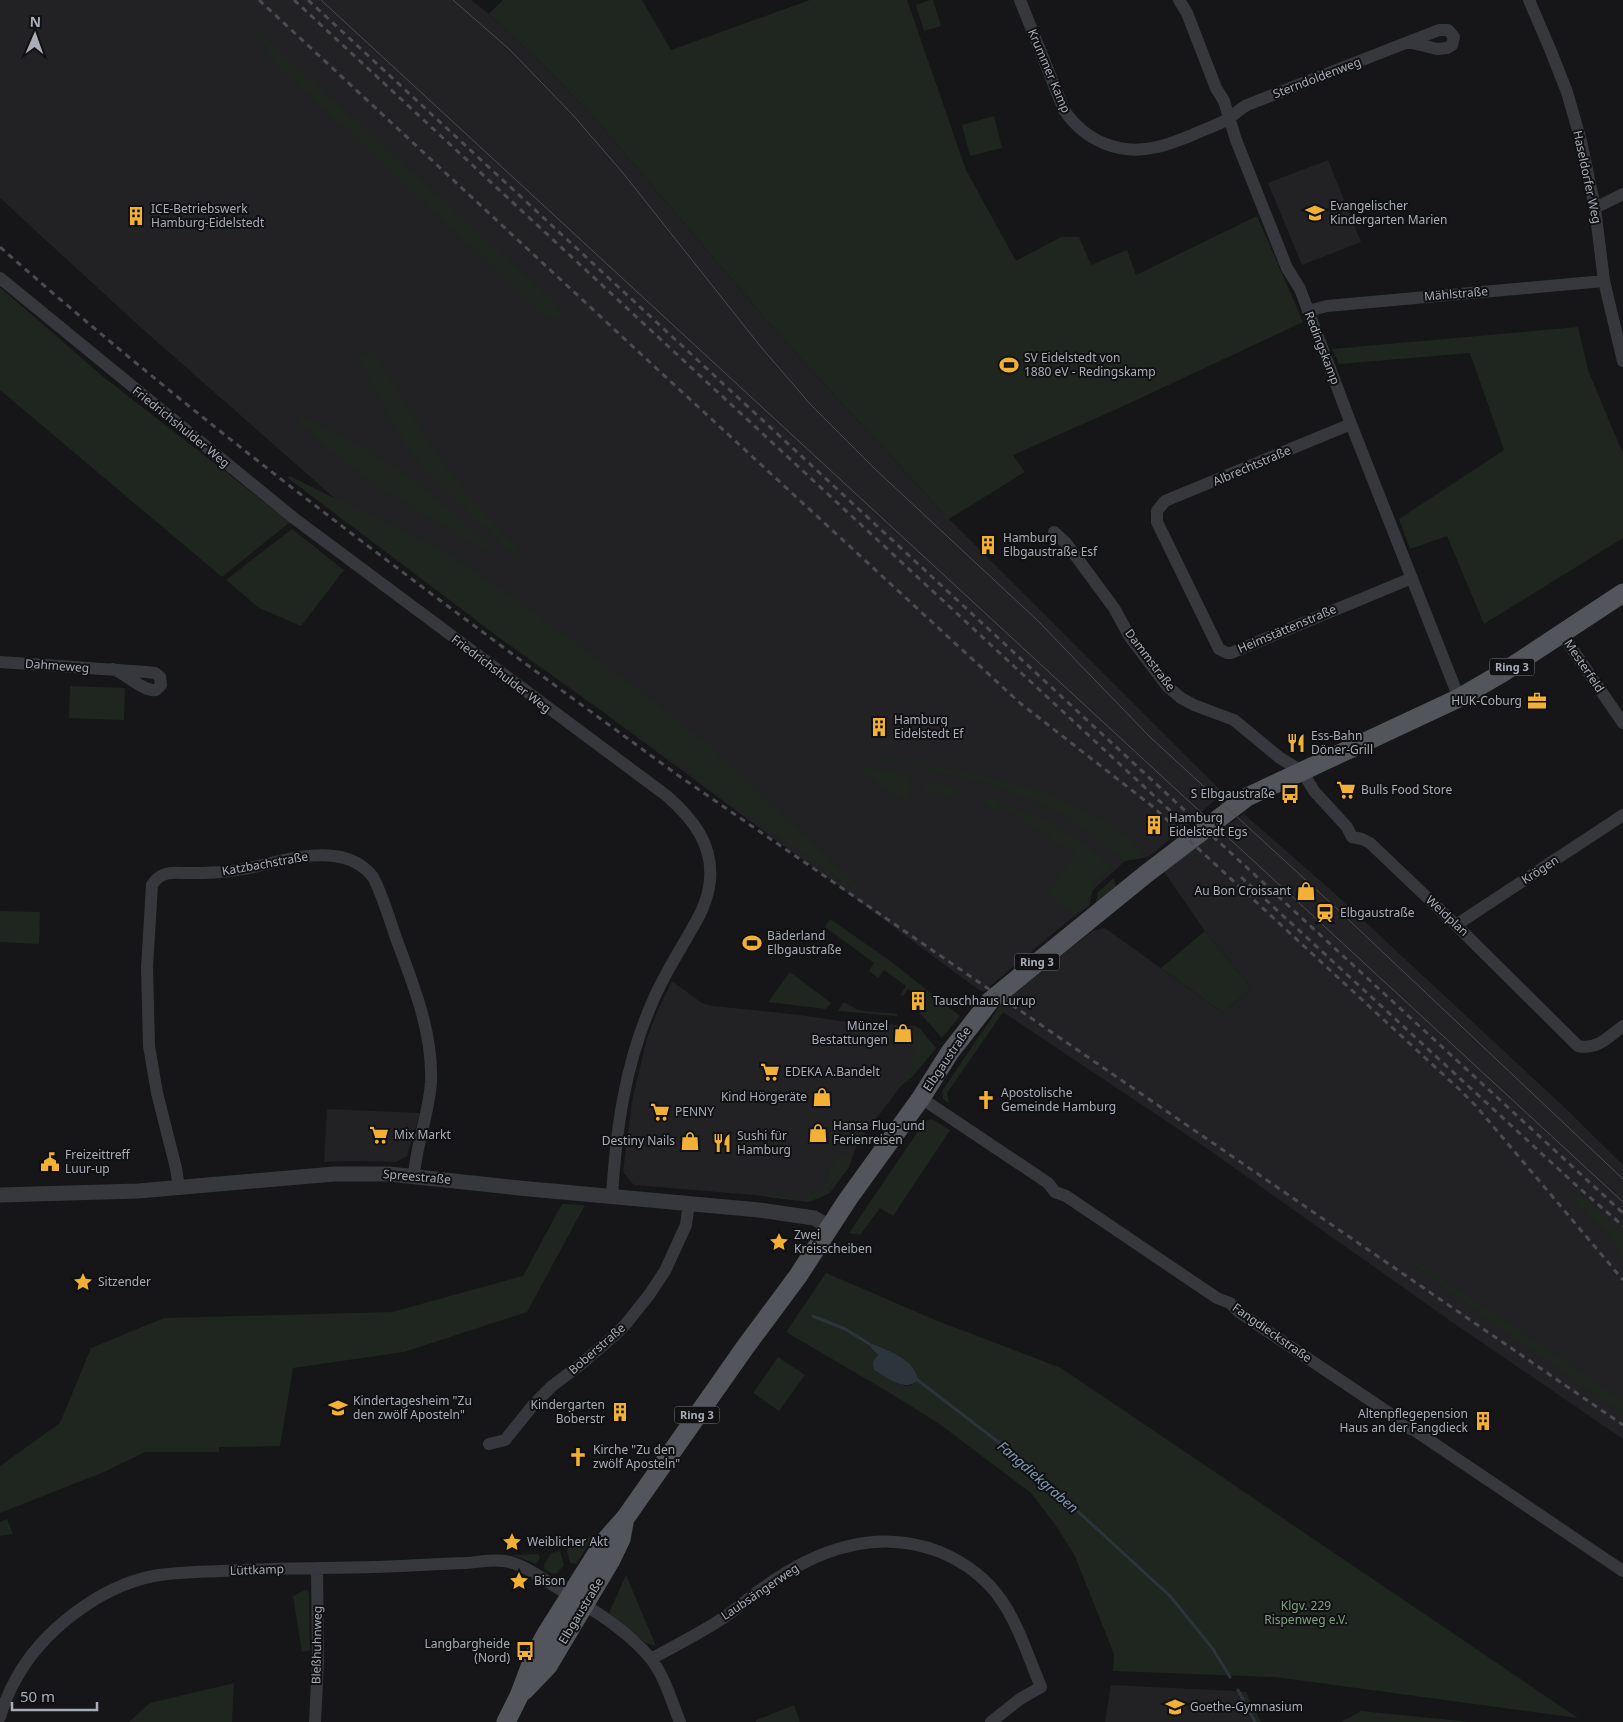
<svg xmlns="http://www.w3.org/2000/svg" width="1623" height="1722" font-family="'Noto Sans',sans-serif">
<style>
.built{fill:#222225}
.green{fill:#1e261f;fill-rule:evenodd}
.water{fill:#2c353c}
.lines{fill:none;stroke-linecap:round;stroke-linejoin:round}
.stream{stroke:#2c353c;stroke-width:3}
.minor{stroke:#37383d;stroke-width:12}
.tertiary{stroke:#37383d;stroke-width:15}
.primary{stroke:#53555c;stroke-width:19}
.tram{stroke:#4a4c52;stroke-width:1}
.rail{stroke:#4a4c52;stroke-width:3;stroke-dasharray:6 5;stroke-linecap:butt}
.labels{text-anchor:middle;stroke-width:4;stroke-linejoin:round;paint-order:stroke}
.shield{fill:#111113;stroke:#7b7e86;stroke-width:1}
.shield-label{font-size:11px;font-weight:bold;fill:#a8adb8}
.street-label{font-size:12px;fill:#a8adb8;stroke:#111113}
.poi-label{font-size:12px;fill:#a8adb8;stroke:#111113;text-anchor:start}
.park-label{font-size:12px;fill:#7fa381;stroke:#111113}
.water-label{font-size:14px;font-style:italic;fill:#7f9bb3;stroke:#111113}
</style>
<rect width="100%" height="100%" fill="#161618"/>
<path class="built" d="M 0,0 L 471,0 L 489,14 L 546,68 L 597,121 L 779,335 L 949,519 L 1223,793 L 1149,857 L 1125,861 L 1093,890 L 1089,906 L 1068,921 L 983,992 L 972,985 L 565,684 L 358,519 L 138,325 L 0,198 Z
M 1328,160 L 1361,242 L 1302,265 L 1268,183 Z
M 1244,814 L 1332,891 L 1563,1106 L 1623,1165 L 1623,1439 L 1452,1322 L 1202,1145 L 1003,1012 L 1001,1004 L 1092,931 L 1105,928 L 1223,1013 L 1251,988 L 1205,931 L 1164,872 L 1193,848 Z
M 672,981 L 702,1003 L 713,1006 L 800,1015 L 847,1022 L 914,1026 L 920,1029 L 936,1048 L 912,1077 L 902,1085 L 858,1142 L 849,1167 L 830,1193 L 809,1202 L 754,1195 L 634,1185 L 623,1172 L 632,1101 L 647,1038 L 657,1012 Z
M 327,1109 L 420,1113 L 407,1156 L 396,1162 L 353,1161 L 324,1162 Z
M 1111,1685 L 1235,1691 L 1252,1722 L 1105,1722 Z"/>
<path class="green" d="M 503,0 L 642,0 L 671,50 L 810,0 L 907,0 L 966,170 L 1016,261 L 1061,237 L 1079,237 L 1091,265 L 1127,250 L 1136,275 L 1257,216 L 1303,322 L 1130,403 L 1013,455 L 1025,472 L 949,519 L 779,335 L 597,121 L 546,68 L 489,14 Z
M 930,0 L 933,0 L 941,26 L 924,31 L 916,5 Z
M 256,30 L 551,299 L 561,311 L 560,318 L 547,318 L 275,63 L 255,31 Z
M 994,116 L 1002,148 L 970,156 L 962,125 Z
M 0,287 L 101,375 L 290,522 L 222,577 L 0,390 Z
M 1578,327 L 1588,370 L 1623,454 L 1623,538 L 1484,624 L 1447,536 L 1410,549 L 1399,519 L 1504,450 L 1470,353 L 1339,364 L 1332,349 Z
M 373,351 L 438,457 L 468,494 L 526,559 L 523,560 L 506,548 L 430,475 L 403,441 L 357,357 Z
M 301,415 C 336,434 372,451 405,474 C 436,496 464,524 493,549 L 490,553 L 380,488 L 339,458 L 297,420 Z
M 290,476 L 346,504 L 403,530 L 450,555 L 510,595 L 655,702 L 709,746 L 857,885 L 854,889 L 811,860 L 501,639 L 288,478 Z
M 292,529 L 344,570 L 301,626 L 259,608 L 226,580 Z
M 70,686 L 125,688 L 124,720 L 69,718 Z
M 875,756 C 956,772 1045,780 1115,829 C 1126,836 1134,847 1144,855 L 1124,861 C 1054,791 967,777 874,758 Z
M 861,766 L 909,777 L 912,784 L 906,802 L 859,771 L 858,769 Z
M 931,781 L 955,787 L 957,790 L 957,792 L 947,798 L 938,791 L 930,796 C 926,793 923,790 925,784 Z
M 987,797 C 1032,814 1078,833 1112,868 L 1094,883 L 1088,905 L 1075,914 L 1047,895 L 1075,854 L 999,805 L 997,813 L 983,802 L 983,800 Z
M 1114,878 L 1116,889 L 1095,905 L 1098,892 Z
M 0,911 L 40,912 L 39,944 L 0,942 Z
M 830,919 L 889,960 L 960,1016 L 942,1038 L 918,1011 L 925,1004 L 915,993 L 908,989 L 903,996 L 900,995 L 906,986 L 884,970 L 878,978 L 869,971 L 874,963 L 825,927 Z
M 1205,931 L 1251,988 L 1223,1013 L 1161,968 Z
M 790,972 L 831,1003 L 826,1009 L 768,1002 Z
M 844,1002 L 858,1010 L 865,1011 L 897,1014 L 897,1016 L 838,1011 Z
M 1001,1004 L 1003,1012 L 947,1093 L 949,1103 L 943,1099 L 942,1091 Z
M 915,1026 L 920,1029 L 936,1048 L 912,1077 L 902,1085 L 899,1084 L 912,1068 Z
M 932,1119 L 950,1130 L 893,1216 L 880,1208 L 860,1235 L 849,1233 L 925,1121 Z
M 831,1154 L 846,1156 L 850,1160 L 848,1168 L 840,1178 L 837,1176 L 827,1190 L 830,1193 L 809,1202 L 767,1197 L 767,1194 L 807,1200 L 808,1192 L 820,1193 L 829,1175 L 830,1165 L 834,1165 L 835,1157 L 831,1156 Z
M 1579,1193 L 1623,1232 L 1623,1256 L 1619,1251 L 1613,1239 L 1572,1199 Z
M 562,1204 L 585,1205 L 527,1312 L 404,1352 L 293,1368 L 280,1446 L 219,1447 L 219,1452 L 145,1452 L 104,1472 L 0,1513 L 0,1466 L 60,1423 L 91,1348 L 164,1318 L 392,1312 L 523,1276 Z
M 1418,1262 L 1623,1401 L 1623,1413 L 1513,1337 L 1415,1265 Z
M 826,1273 L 935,1320 L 1061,1368 L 1578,1718 L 1275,1677 L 1113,1671 L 1114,1654 L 1074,1554 L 1054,1523 L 1031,1493 L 941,1425 L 890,1393 L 786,1332 ZM 867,1342 L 892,1352 L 911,1366 L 912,1385 L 906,1386 L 895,1382 L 878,1355 Z
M 778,1357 L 805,1375 L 779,1411 L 753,1393 Z
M 7,1519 L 13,1534 L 0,1536 L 0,1522 Z
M 594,1535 L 576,1564 L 570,1563 L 567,1551 L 568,1548 Z
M 560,1551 L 564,1565 L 557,1573 L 553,1574 L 545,1569 L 544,1565 L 551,1553 Z
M 538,1554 L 540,1558 L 536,1564 L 513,1555 Z
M 626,1575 L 656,1646 L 646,1643 L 609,1613 Z
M 307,1589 L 309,1594 L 310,1650 L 302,1652 L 293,1596 Z
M 234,1683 L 232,1722 L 129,1722 L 150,1703 Z
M 1235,1691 L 1246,1692 L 1261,1722 L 1252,1722 Z
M 794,1705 L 800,1722 L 756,1722 L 756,1720 Z
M 1361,1711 L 1470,1722 L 1341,1722 Z"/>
<path class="water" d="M 865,1341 C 884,1349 914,1357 918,1380 C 904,1393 887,1377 874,1370 L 873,1362 L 878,1355 Z"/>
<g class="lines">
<path class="stream" d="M 813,1316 L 845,1329 L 868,1343
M 915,1378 L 1023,1461 L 1170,1596 L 1213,1649 L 1230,1677
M 1238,1690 L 1255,1722"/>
<path class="minor" d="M 1020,0 L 1064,110 C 1085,141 1120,156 1157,147 C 1168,145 1179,140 1190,136 C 1202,130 1216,126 1228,119 C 1235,114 1240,109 1247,105 L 1439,30 L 1448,30 L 1454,37 L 1452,45 L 1447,48 L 1437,49 L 1408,42
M 1179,0 L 1187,13 L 1216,88 L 1224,101 L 1236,140 L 1287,268 L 1300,289 L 1351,424 L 1459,698
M 1529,0 L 1550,49 L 1567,92 L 1581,141 L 1595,208 L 1604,281 L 1623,361
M 1595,208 L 1623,194
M 0,278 L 295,519 L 667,796 C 693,819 713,844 710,880 C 708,905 694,925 682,946 C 671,965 660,983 652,1003 C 625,1064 616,1130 612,1196
M 1308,311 L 1327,306 L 1604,281
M 1351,424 L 1165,501 L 1157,511 L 1157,522 L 1219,649 L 1227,653 L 1231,653 L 1412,578
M 1054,532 L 1066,543 L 1114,608 L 1130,637 L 1168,687 L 1181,698 L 1194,705 L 1234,720 L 1280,758 L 1302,771 L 1314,791 L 1347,827 L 1352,837 L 1362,839 L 1370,843 L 1456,925 L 1578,1046 C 1598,1050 1608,1037 1623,1026
M 1562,634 L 1623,723
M 0,662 L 146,672 L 155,673 L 160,677 L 161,685 L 156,690 C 144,692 126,674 113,669
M 1456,925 L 1623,815
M 921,1098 L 1048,1183 L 1055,1192 L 1066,1196 L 1217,1298 L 1230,1303 L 1239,1312 L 1395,1417 L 1403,1426 L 1414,1430 L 1623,1571
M 179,1188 L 176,1168 L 157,1093 L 149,1046 L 147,968 L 152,885 C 160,872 171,872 185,873 C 205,873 224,873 243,869 C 272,864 304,852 334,856 C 350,858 363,864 373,877 C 383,896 389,918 396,938 C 413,984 433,1032 431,1082 C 429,1114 416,1144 414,1176
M 489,1444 L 505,1440 L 534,1404 L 552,1386 L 580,1365 L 615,1335 L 625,1325 L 649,1295 L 665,1271 L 686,1225 L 689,1203
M 651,1659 C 676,1645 703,1632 726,1616 C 739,1607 750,1597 763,1588 C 815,1550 877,1527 940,1552 C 964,1562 987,1579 1002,1601 C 1019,1626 1029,1659 1041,1687 L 1020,1699 L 991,1722
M 0,1717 C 4,1704 9,1691 16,1679 C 42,1631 99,1587 153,1576 C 176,1572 200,1572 223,1571 C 273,1568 324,1568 374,1567 C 405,1566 435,1564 465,1563 C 481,1562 498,1558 513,1563 C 529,1568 543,1579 556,1587 C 589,1608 626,1628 651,1659 C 665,1677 671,1700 680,1722
M 315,1722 L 318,1662 L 317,1568"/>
<path class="tertiary" d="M 0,1195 L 138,1191 L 334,1174 L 389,1174 L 519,1188 L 759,1210 L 814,1218 L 830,1227"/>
<path class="primary" d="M 524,1691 L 548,1666 L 611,1560 L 621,1539 L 624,1523
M 506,1722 L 519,1696 L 534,1656 L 546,1634 L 604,1542 L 626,1517 L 746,1346 L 798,1276 L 848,1199 L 921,1098 L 950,1052 L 990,1001 L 1146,874 L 1247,797 L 1459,698 L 1502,673 L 1623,593"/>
<path class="tram" d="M 321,0 L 1623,1202
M 453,0 L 509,49 L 572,114 L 623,173 L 761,347 L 811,405 L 875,469 L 1037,620 L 1150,737 L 1334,906 L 1623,1179"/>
<path class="rail" d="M 259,0 L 656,368 L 1020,703 L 1152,806 L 1460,1090 L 1476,1106 L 1623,1280
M 294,0 L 1192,831
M 308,0 L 1194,819 L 1623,1213
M 0,247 C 215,437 447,607 679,776 L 1623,1425
M 1241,877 L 1578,1187 L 1623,1226"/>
</g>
<defs>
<g id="school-bare" transform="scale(1.5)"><path d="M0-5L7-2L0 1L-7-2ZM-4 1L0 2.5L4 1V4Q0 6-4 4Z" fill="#f2b134" stroke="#111113" stroke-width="2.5" paint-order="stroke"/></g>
<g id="building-bare" transform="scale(1.5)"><path d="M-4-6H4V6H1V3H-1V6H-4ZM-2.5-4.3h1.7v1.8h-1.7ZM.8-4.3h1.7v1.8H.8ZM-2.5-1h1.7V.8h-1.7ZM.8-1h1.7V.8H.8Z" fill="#f2b134" stroke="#111113" stroke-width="2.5" paint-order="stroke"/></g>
<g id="stadium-bare" transform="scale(1.5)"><path d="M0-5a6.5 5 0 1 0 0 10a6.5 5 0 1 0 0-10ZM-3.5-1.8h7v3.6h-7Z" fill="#f2b134" stroke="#111113" stroke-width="2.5" paint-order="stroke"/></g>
<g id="office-bare" transform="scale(1.5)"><path d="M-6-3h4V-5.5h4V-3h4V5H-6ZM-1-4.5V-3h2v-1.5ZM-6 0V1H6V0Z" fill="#f2b134" stroke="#111113" stroke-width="2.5" paint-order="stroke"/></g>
<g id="restaurant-bare" transform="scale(1.5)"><path d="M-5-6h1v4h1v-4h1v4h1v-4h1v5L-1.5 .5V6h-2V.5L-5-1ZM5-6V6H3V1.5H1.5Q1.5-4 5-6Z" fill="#f2b134" stroke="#111113" stroke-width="2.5" paint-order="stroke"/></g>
<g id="supermarket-bare" transform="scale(1.5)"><path d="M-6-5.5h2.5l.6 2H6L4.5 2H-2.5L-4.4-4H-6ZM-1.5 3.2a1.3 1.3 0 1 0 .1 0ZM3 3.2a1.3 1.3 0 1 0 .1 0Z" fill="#f2b134" stroke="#111113" stroke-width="2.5" paint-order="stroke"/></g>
<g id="bus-bare" transform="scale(1.5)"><path d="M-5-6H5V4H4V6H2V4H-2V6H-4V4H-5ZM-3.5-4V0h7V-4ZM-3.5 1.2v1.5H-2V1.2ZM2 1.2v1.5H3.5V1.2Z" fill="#f2b134" stroke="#111113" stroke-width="2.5" paint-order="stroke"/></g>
<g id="shop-bare" transform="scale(1.5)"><path d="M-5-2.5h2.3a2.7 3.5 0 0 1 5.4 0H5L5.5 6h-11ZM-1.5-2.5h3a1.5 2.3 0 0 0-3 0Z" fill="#f2b134" stroke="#111113" stroke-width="2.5" paint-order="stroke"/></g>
<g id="station-bare" transform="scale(1.5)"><path d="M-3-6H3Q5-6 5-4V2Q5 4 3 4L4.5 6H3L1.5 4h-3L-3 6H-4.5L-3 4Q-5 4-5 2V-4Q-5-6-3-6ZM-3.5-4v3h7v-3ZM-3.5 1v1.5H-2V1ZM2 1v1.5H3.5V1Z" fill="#f2b134" stroke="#111113" stroke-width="2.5" paint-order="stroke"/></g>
<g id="church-bare" transform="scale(1.5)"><path d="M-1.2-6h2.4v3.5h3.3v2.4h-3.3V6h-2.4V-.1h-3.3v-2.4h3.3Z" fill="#f2b134" stroke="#111113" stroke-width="2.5" paint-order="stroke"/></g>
<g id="civic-bare" transform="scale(1.5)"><path d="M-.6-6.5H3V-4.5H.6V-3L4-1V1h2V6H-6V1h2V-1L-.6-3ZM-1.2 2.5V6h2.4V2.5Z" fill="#f2b134" stroke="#111113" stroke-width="2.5" paint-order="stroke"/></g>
<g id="sight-bare" transform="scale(1.5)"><path d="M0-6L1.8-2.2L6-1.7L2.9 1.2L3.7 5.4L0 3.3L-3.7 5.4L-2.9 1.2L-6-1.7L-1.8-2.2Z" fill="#f2b134" stroke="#111113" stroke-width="2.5" paint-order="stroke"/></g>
</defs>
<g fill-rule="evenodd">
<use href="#school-bare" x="1315" y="213"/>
<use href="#building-bare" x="136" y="216"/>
<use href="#stadium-bare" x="1009" y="365"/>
<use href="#building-bare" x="988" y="545"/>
<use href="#office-bare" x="1537" y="701"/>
<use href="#building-bare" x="879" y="727"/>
<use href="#restaurant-bare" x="1296" y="743"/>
<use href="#supermarket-bare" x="1346" y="790"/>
<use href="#bus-bare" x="1290" y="794"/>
<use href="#building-bare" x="1154" y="825"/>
<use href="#shop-bare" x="1306" y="891"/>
<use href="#station-bare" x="1325" y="913"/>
<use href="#stadium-bare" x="752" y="943"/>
<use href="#building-bare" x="918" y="1001"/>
<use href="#shop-bare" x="903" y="1033"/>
<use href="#supermarket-bare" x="770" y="1072"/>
<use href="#shop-bare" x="822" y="1097"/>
<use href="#church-bare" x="986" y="1100"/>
<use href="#supermarket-bare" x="660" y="1112"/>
<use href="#shop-bare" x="818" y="1133"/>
<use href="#supermarket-bare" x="379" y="1135"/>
<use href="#shop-bare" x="690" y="1141"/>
<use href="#restaurant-bare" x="722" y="1143"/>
<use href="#civic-bare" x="50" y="1162"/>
<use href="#sight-bare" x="779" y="1242"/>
<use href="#sight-bare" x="83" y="1282"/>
<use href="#school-bare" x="338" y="1408"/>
<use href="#building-bare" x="620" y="1412"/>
<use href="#building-bare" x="1483" y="1421"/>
<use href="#church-bare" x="578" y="1457"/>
<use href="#sight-bare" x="512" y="1542"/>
<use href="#sight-bare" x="519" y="1581"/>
<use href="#bus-bare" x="525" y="1651"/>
<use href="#school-bare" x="1175" y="1707"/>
</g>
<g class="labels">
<g class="shield">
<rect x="1489.5" y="658.5" width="45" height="17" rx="4"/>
<rect x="1014.5" y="953.5" width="45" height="17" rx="4"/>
<rect x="674.5" y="1406.5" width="45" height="17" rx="4"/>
</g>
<g class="shield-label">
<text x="1512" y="671">Ring 3</text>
<text x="1037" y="966">Ring 3</text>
<text x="697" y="1419">Ring 3</text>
</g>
<g class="street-label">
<text transform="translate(1049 71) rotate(67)" y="4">Krummer Kamp</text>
<text transform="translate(1317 78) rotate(-21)" y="4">Sterndoldenweg</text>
<text transform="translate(1587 177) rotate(78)" y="4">Haseldorfer Weg</text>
<text transform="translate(1456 294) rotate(-5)" y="4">Mählstraße</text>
<text transform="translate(1322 348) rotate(69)" y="4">Redingskamp</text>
<text transform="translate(181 427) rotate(39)" y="4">Friedrichshulder Weg</text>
<text transform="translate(1252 466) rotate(-23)" y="4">Albrechtstraße</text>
<text transform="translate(1287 629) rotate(-23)" y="4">Heimstättenstraße</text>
<text transform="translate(1150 660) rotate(53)" y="4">Dammstraße</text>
<text transform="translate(57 666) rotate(4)" y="4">Dahmeweg</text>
<text transform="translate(1584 666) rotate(56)" y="4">Mesterfeld</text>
<text transform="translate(501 674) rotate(37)" y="4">Friedrichshulder Weg</text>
<text transform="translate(265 864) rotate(-10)" y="4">Katzbachstraße</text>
<text transform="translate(1540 870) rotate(-33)" y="4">Krögen</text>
<text transform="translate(1447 916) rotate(43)" y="4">Weidplan</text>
<text transform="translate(947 1059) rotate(-56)" y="4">Elbgaustraße</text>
<text transform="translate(417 1177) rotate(5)" y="4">Spreestraße</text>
<text transform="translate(1272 1333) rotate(35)" y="4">Fangdieckstraße</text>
<text transform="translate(597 1349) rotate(-41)" y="4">Boberstraße</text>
<text transform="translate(257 1570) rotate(-2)" y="4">Lüttkamp</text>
<text transform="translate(760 1592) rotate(-34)" y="4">Laubsängerweg</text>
<text transform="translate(581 1611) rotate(-59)" y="4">Elbgaustraße</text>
<text transform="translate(317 1645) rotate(-89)" y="4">Bleßhuhnweg</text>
</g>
<g class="poi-label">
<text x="1330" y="210">Evangelischer<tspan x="1330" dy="14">Kindergarten Marien</tspan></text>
<text x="151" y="213">ICE-Betriebswerk<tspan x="151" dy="14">Hamburg-Eidelstedt</tspan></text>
<text x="1024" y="362">SV Eidelstedt von<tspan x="1024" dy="14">1880 eV - Redingskamp</tspan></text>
<text x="1003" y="542">Hamburg<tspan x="1003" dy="14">Elbgaustraße Esf</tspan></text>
<text x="1522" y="705" text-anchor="end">HUK-Coburg</text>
<text x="894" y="724">Hamburg<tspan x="894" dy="14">Eidelstedt Ef</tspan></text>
<text x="1311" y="740">Ess-Bahn<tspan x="1311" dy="14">Döner-Grill</tspan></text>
<text x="1361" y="794">Bulls Food Store</text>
<text x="1275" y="798" text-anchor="end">S Elbgaustraße</text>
<text x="1169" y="822">Hamburg<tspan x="1169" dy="14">Eidelstedt Egs</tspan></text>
<text x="1291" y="895" text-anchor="end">Au Bon Croissant</text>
<text x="1340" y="917">Elbgaustraße</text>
<text x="767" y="940">Bäderland<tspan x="767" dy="14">Elbgaustraße</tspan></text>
<text x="933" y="1005">Tauschhaus Lurup</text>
<text x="888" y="1030" text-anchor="end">Münzel<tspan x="888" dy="14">Bestattungen</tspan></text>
<text x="785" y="1076">EDEKA A.Bandelt</text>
<text x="1001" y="1097">Apostolische<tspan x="1001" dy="14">Gemeinde Hamburg</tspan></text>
<text x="807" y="1101" text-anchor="end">Kind Hörgeräte</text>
<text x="675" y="1116">PENNY</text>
<text x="833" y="1130">Hansa Flug- und<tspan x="833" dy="14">Ferienreisen</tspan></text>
<text x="394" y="1139">Mix Markt</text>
<text x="737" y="1140">Sushi für<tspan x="737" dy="14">Hamburg</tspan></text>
<text x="675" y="1145" text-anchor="end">Destiny Nails</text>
<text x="65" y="1159">Freizeittreff<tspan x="65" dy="14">Luur-up</tspan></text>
<text x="794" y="1239">Zwei<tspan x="794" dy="14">Kreisscheiben</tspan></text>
<text x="98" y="1286">Sitzender</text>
<text x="353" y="1405">Kindertagesheim "Zu<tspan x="353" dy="14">den zwölf Aposteln"</tspan></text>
<text x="605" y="1409" text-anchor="end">Kindergarten<tspan x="605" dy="14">Boberstr</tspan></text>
<text x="1468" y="1418" text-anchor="end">Altenpflegepension<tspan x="1468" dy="14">Haus an der Fangdieck</tspan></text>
<text x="593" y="1454">Kirche "Zu den<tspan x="593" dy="14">zwölf Aposteln"</tspan></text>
<text x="527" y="1546">Weiblicher Akt</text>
<text x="534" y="1585">Bison</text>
<text x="510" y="1648" text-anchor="end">Langbargheide<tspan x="510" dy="14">(Nord)</tspan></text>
<text x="1190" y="1711">Goethe-Gymnasium</text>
</g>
<g class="park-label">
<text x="1306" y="1610">Klgv. 229<tspan x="1306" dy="14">Rispenweg e.V.</tspan></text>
</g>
<g class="water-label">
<text transform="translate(1038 1477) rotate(41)" y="5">Fangdiekgraben</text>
</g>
</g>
<g transform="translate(35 35) rotate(2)" stroke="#111113" stroke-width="4" paint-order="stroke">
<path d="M0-4L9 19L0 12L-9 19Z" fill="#a8adb8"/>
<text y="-8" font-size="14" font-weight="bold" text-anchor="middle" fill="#a8adb8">N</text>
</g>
<path d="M12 1702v8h85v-8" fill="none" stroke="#a8adb8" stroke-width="2.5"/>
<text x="20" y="1702" font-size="15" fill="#a8adb8" stroke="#111113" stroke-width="4" paint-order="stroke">50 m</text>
</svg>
